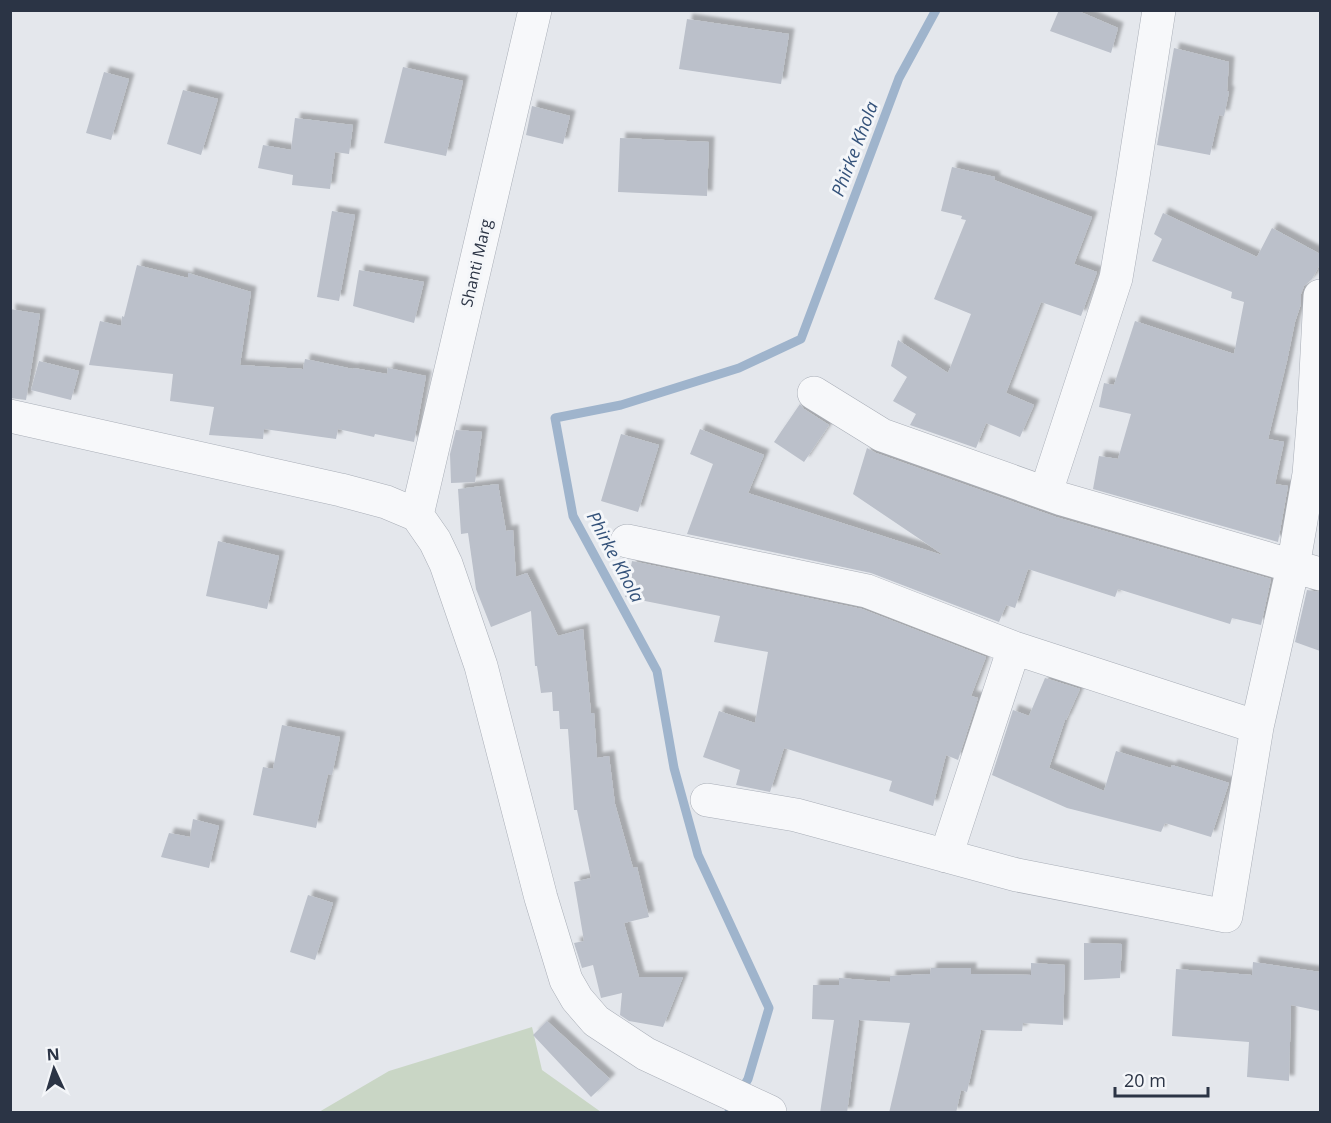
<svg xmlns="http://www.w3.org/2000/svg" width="1331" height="1123" font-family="'Open Sans',sans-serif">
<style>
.green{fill:#c9d6c5}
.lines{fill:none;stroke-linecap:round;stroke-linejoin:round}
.stream{stroke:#9fb4cc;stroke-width:9}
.building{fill:#bbc0ca;filter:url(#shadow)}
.minor-casing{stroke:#a9aeb7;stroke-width:34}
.minor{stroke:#f7f8fa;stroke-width:33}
.labels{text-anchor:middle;stroke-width:6;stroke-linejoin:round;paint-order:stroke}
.street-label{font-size:16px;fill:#2b3445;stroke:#f4f6f9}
.water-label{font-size:18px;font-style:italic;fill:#34527a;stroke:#f4f6f9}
</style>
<defs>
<filter id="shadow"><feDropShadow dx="5.5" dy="-5.5" stdDeviation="1.5" flood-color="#0004"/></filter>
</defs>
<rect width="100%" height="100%" fill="#e4e7ec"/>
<path class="green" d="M 532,1027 L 542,1070 L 601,1112 L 319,1112 L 389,1071 Z"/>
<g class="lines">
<path class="stream" d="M 729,1112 L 748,1079 L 769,1008 L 698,855 L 674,768 L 657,671 L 573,516 L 555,418 L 621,405 L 739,368 L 801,339 L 899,78 L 936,10"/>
</g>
<path class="building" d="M 1059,10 L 1076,10 L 1118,28 L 1111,53 L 1050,31 Z
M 687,19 L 789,34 L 781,84 L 679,69 Z
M 1174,48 L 1229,62 L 1227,91 L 1229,92 L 1224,116 L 1219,115 L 1210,155 L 1157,145 Z
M 403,67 L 463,81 L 446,156 L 384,143 Z
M 104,72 L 129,79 L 111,140 L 86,133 Z
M 183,90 L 218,99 L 201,155 L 167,144 Z
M 532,106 L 570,116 L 563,144 L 526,135 Z
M 295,118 L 353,125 L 349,154 L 335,152 L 330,189 L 292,185 L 293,175 L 258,168 L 263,145 L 291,150 Z
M 620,138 L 709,142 L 707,196 L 618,192 Z
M 952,167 L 995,177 L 994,180 L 1092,217 L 1074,264 L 1097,272 L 1081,316 L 1041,302 L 1006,393 L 1034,405 L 1020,437 L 986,423 L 976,448 L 910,425 L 916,414 L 893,401 L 907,377 L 891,366 L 898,340 L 948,373 L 971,314 L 934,299 L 966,220 L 961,219 L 962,216 L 941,211 Z
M 332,211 L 355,215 L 339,301 L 317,297 Z
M 1163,213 L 1257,257 L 1272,228 L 1320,254 L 1320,264 L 1312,279 L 1304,286 L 1301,294 L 1301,304 L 1295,322 L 1287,361 L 1268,439 L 1284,442 L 1275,484 L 1288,486 L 1278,542 L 1093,489 L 1099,456 L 1118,459 L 1131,414 L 1099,407 L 1104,383 L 1114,385 L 1135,321 L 1234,354 L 1244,302 L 1231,298 L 1232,292 L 1152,261 L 1162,239 L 1154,234 Z
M 137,265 L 188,278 L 188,273 L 251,292 L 240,365 L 303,369 L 305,359 L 353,369 L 354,368 L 387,374 L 388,368 L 426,376 L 414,442 L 375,434 L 374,437 L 338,429 L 336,439 L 264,429 L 263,439 L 209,435 L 214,407 L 170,401 L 173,374 L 89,365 L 100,321 L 121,326 L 122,316 L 124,317 Z
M 359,270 L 424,282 L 414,323 L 353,306 Z
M 10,309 L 40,314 L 26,400 L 10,398 Z
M 39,361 L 79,371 L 71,400 L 31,390 Z
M 800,404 L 804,409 L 829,425 L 804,462 L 774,442 Z
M 700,429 L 764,455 L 748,493 L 942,555 L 942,554 L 853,494 L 867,448 L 876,453 L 1056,517 L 1271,579 L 1261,625 L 1232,618 L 1230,624 L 1118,589 L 1115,597 L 1028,569 L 1015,608 L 1006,605 L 999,622 L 871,573 L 687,534 L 713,464 L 690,454 Z
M 456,430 L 482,432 L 475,482 L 451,483 L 450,454 Z
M 621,434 L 659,445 L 638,512 L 601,501 Z
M 498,484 L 506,531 L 513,530 L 516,577 L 527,573 L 558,636 L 583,629 L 591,713 L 594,713 L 597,758 L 609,756 L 615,804 L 633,868 L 637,867 L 649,917 L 624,923 L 639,977 L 683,977 L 663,1027 L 629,1021 L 620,1015 L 622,993 L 601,998 L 593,965 L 582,968 L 574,943 L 584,941 L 574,882 L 591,878 L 577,810 L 574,810 L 568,729 L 560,729 L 559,711 L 553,711 L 552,692 L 541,693 L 537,666 L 535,666 L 531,611 L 491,627 L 476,589 L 468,533 L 461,534 L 458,489 Z
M 218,541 L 279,556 L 267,609 L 206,596 Z
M 632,561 L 862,609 L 986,657 L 971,696 L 978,698 L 958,760 L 946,755 L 933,806 L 889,791 L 892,781 L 784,748 L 770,792 L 736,785 L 740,770 L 703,757 L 719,711 L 755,723 L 768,652 L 714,642 L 720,616 L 625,597 Z
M 1307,590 L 1320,592 L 1320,651 L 1295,642 Z
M 1045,678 L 1080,689 L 1066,720 L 1065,720 L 1049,768 L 1104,791 L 1116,751 L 1171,768 L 1172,765 L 1229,783 L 1211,837 L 1165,823 L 1161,832 L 1067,808 L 992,775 L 1013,710 L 1029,716 Z
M 282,725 L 340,737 L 332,775 L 328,774 L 316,828 L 253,815 L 263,767 L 273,769 Z
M 193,819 L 219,826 L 209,868 L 161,857 L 169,833 L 190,837 Z
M 308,895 L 333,903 L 315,960 L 290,952 Z
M 1084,943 L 1122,944 L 1120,978 L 1084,980 Z
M 1253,962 L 1320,972 L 1320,1011 L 1291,1005 L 1289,1081 L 1247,1077 L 1249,1042 L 1172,1036 L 1176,969 L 1252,975 Z
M 1031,963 L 1065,965 L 1063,1025 L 1023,1023 L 1022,1031 L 981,1030 L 967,1092 L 961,1090 L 956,1113 L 889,1113 L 910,1023 L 859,1020 L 847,1113 L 820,1113 L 834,1020 L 812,1019 L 813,985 L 839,985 L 839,978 L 890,982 L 890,976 L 930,974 L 931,968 L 971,968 L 971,974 L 1031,975 Z
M 547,1021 L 610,1079 L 591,1097 L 533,1035 Z"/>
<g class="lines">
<g class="minor-casing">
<path id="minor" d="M 814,393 L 882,435 L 1062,499 L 1320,574
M 10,416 L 341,490 L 386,502 L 417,515 L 435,541 L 446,564 L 481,666 L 541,898 L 566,980 L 577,999 L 596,1021 L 646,1054 L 770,1112
M 1046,492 L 1116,278 L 1132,183 L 1159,10
M 417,515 L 535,10
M 627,541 L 867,591 L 1014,648 L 1257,727
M 707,800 L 796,815 L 1017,875 L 1226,916 L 1257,727 L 1293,567 L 1309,474 L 1314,412 L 1320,296
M 946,856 L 1014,648"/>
</g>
<use href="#minor" class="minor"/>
</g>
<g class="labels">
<g class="street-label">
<text transform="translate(476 263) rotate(-77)" y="6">Shanti Marg</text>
</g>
<g class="water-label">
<text transform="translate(855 149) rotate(-69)" y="6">Phirke Khola</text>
<text transform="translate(615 557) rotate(62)" y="6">Phirke Khola</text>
</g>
</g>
<rect width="1331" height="1123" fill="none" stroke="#2b3445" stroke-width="24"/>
<g transform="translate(54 1069) rotate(356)" stroke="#f4f6f9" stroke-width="4.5" paint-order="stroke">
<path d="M0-4.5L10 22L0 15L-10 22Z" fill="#2b3445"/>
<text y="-9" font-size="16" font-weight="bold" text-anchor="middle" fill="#2b3445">N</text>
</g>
<path d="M1115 1087v9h93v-9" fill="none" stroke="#2b3445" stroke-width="3"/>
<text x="1124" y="1087" font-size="18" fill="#2b3445" stroke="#f4f6f9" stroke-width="4.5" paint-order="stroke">20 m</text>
</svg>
